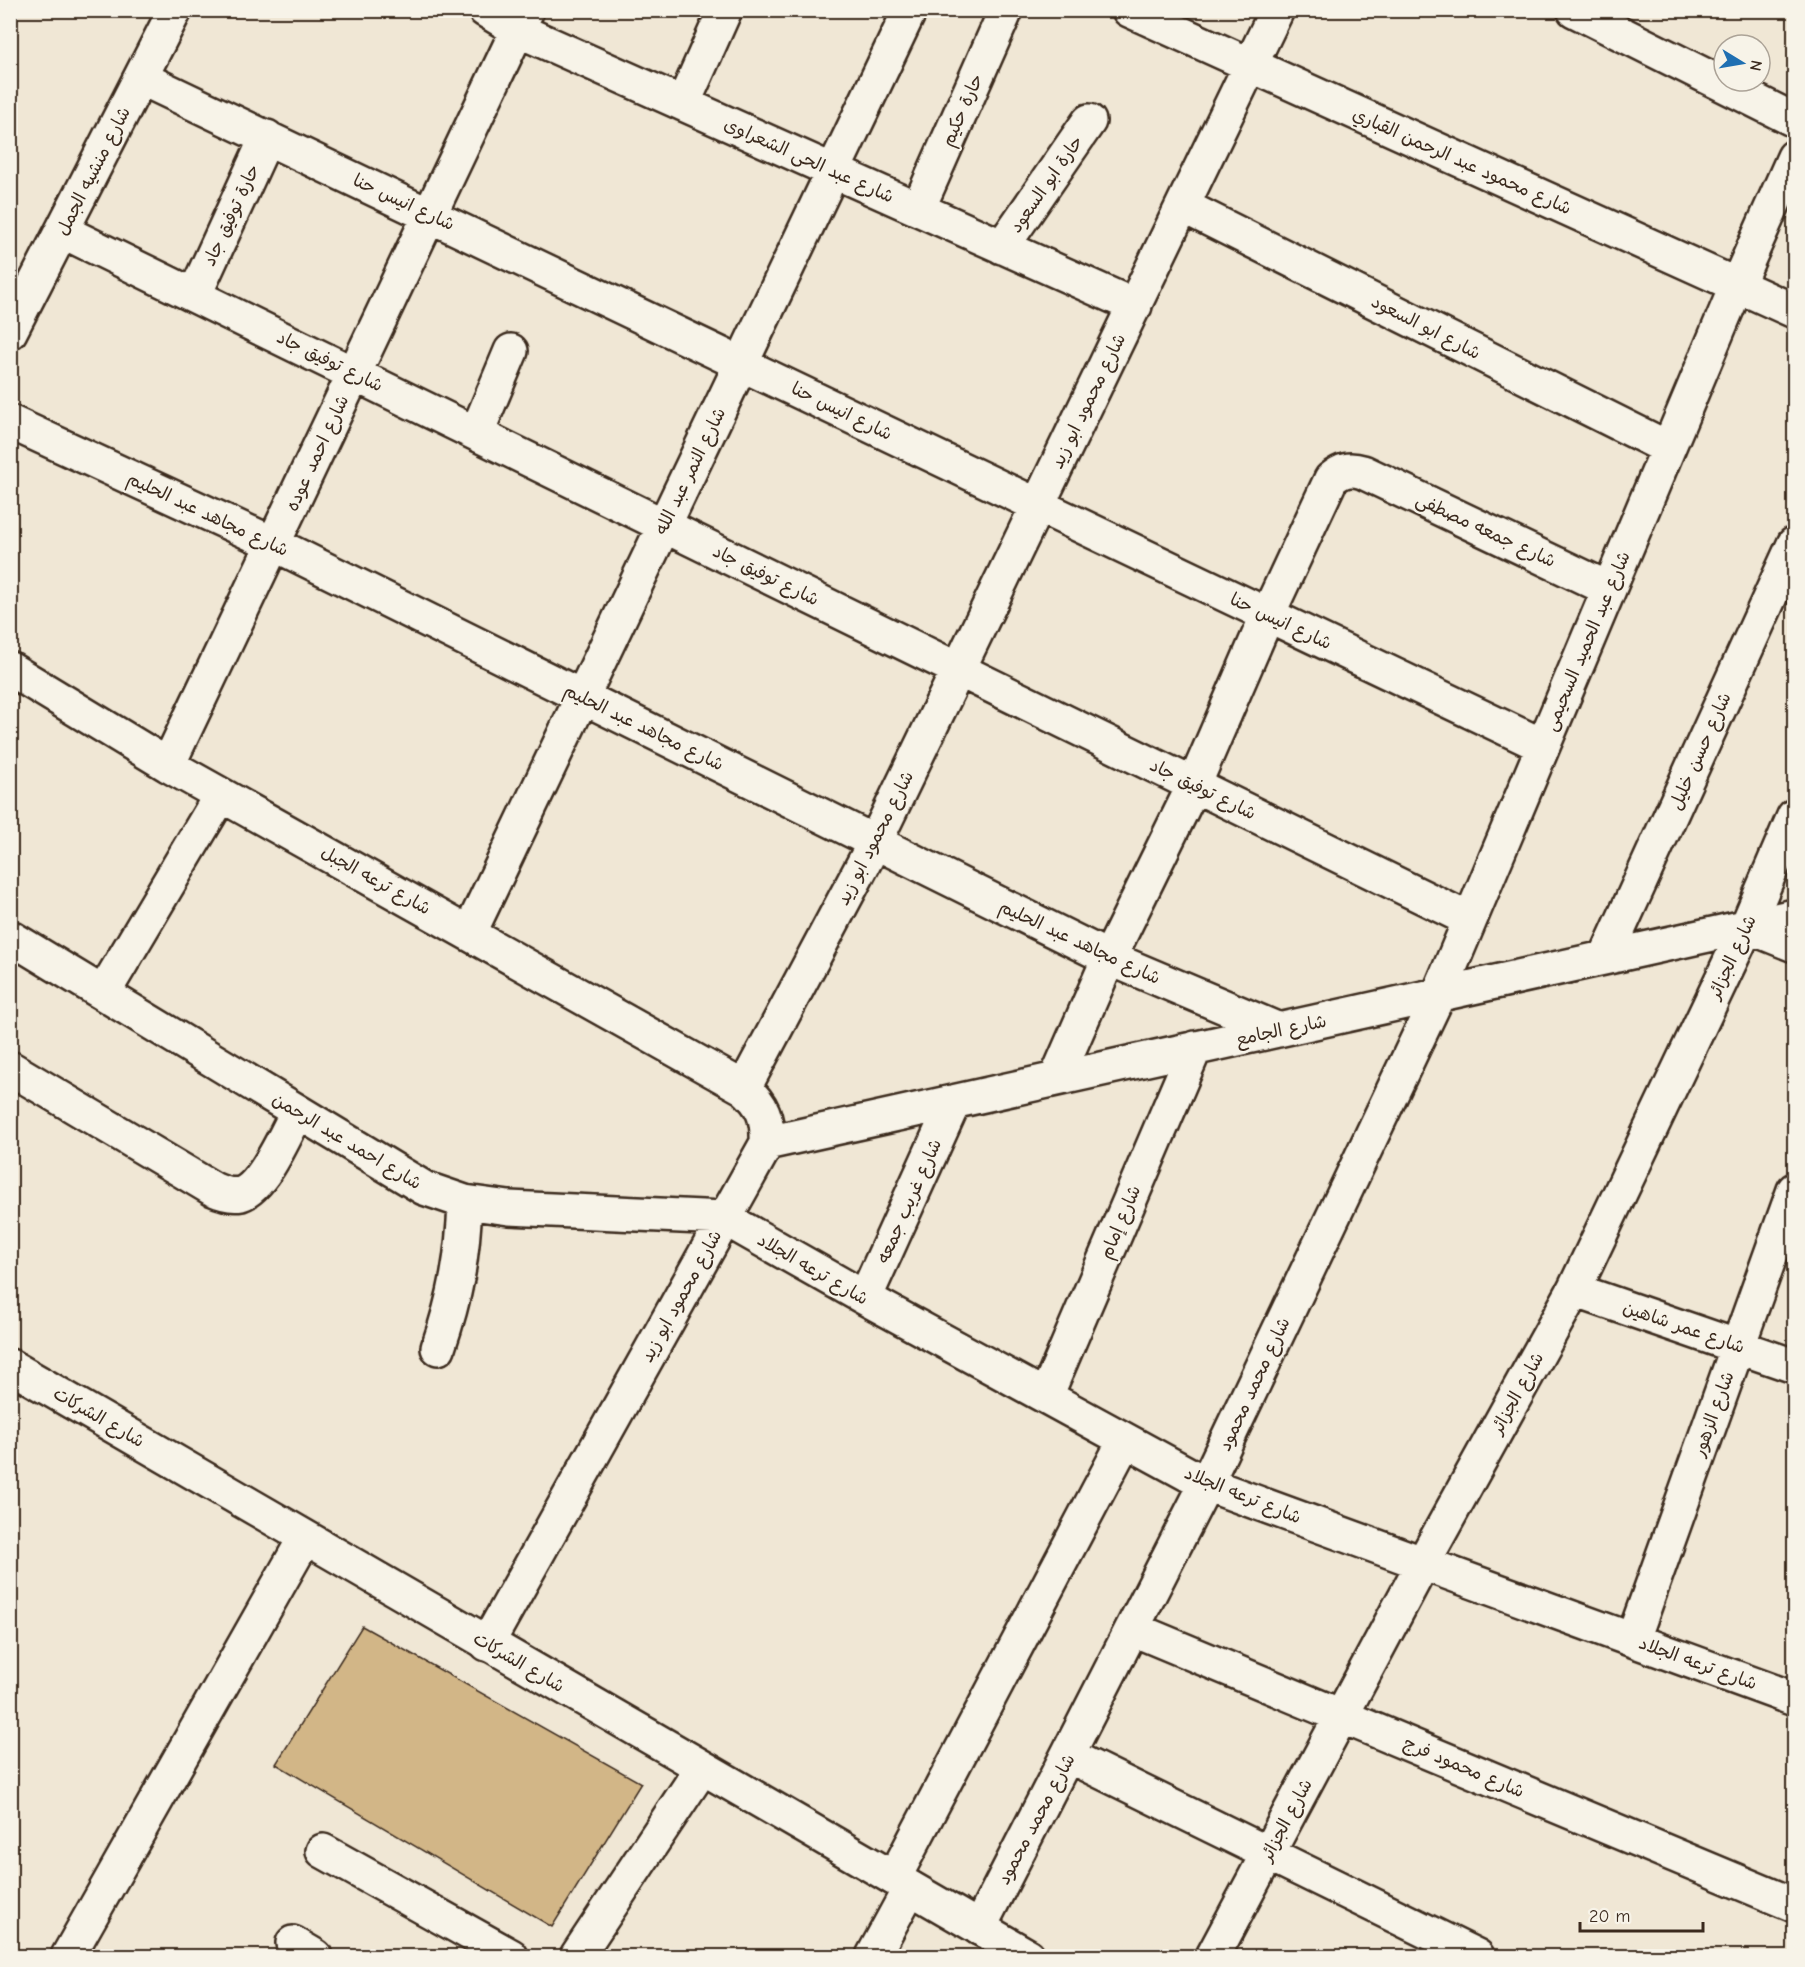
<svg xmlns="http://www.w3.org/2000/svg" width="1805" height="1967" font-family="'Comic Neue','Playpen Sans Arabic',sans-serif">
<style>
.building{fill:#d2b687;stroke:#3b2a1e;stroke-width:1.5}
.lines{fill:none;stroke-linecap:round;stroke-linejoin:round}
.minor-casing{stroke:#3b2a1e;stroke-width:38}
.major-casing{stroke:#3b2a1e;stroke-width:38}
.minor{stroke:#f7f3e8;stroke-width:33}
.major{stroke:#f7f3e8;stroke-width:33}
.labels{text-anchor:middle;stroke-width:4.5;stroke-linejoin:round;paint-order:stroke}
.street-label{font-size:18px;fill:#3b2a1e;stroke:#f7f3e8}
</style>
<rect width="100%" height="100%" fill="#f0e7d5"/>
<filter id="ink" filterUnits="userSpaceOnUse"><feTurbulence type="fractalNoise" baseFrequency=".0167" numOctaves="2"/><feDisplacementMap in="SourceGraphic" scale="12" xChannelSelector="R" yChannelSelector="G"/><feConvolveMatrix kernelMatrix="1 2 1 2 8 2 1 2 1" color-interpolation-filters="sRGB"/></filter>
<g filter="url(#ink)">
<path class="building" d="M 362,1626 L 641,1783 L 552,1927 L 276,1764 Z"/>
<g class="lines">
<g class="minor-casing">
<path id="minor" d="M 485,10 L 518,30 L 1135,306
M 1129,10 L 1794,311
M 1574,10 L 1794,120
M 141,78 L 1543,746
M 683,104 L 725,10
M 1183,206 L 1668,448
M 918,209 L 1006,10
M 62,231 L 1470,920
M 1002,247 L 1089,121
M 195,294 L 267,137
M 10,332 L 175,10
M 10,422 L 274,544 L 1109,958 L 1279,1030
M 477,432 L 511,351
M 10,669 L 168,765 L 744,1088
M 168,765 L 527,10
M 1747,926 L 1794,945
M 470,932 L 910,10
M 10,937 L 424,1188 L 465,1202 L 509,1208 L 724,1218 L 865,1298 L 1206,1484 L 1794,1699
M 1606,957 L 1794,544
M 104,992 L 221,795
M 10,1068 L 213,1189 C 222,1193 231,1196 241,1194 C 264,1186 286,1133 297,1113
M 1056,1079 L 1109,958 L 1194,785 L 1268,614 L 1331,479 C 1342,470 1349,468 1363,472 L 1609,589
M 767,1143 L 1794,916
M 1574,1290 L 1794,1366
M 865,1298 L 953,1104
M 438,1348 C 456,1296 463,1257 465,1202
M 1046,1396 L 1195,1048
M 1133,1629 L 1794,1905
M 1633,1639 L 1794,1190
M 487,1644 L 767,1143 C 768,1118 763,1105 744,1088 L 875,842 L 1277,10
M 1069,1756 L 1477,1956
M 323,1851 L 511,1956
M 894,1878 L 1125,1440
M 979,1928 L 1206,1484 L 1438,996 L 1737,285 L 1794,157
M 293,1943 L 315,1956
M 68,1956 L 305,1538
M 577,1956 L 702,1768
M 873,1956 L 910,1888
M 1213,1956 L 1423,1563 L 1574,1290 L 1747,926 L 1794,816"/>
</g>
<g class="major-casing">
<path id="major" d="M 10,1366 L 1028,1956"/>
</g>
<use href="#minor" class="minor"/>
<use href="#major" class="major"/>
</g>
</g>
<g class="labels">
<g class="street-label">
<text transform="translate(962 110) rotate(-66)" y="6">حارة حكيم</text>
<text transform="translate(809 160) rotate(24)" y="6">شارع عبد الحى الشعراوى</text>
<text transform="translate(1462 161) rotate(24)" y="6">شارع محمود عبد الرحمن القباري</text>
<text transform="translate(93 171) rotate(-63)" y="6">شارع منشيه الجمل</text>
<text transform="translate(1046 184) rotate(-55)" y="6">حارة ابو السعود</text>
<text transform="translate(404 202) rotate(25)" y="6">شارع انيس حنا</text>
<text transform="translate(231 215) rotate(-65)" y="6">حارة توفيق جاد</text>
<text transform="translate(1426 327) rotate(27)" y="6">شارع ابو السعود</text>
<text transform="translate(330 361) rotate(26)" y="6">شارع توفيق جاد</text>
<text transform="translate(1088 401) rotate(-64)" y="6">شارع محمود ابو زيد</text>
<text transform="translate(842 411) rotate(26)" y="6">شارع انيس حنا</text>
<text transform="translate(317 453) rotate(-65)" y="6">شارع احمد عوده</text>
<text transform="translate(690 471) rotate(-64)" y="6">شارع النمر عبد الله</text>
<text transform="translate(208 514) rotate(25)" y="6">شارع مجاهد عبد الحليم</text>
<text transform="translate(1486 530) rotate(25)" y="6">شارع جمعه مصطفى</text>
<text transform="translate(766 575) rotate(26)" y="6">شارع توفيق جاد</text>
<text transform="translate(1281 621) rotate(25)" y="6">شارع انيس حنا</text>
<text transform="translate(1587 641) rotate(-67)" y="6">شارع عبد الحميد السحيمى</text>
<text transform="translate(644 727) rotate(26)" y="6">شارع مجاهد عبد الحليم</text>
<text transform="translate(1700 751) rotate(-66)" y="6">شارع حسن خليل</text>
<text transform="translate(1203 789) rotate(26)" y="6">شارع توفيق جاد</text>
<text transform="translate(875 838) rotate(-63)" y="6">شارع محمود ابو زيد</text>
<text transform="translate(376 880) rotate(29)" y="6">شارع ترعه الجبل</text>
<text transform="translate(1080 942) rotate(25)" y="6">شارع مجاهد عبد الحليم</text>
<text transform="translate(1732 957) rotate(-65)" y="6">شارع الجزائر</text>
<text transform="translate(1281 1030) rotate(-12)" y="6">شارع الجامع</text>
<text transform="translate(347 1141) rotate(31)" y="6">شارع احمد عبد الرحمن</text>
<text transform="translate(909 1201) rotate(-66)" y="6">شارع غريب جمعه</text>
<text transform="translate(1120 1222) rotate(-67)" y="6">شارع إمام</text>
<text transform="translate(813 1269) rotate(30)" y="6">شارع ترعه الجلاد</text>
<text transform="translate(681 1296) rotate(-61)" y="6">شارع محمود ابو زيد</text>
<text transform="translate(1684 1327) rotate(19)" y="6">شارع عمر شاهين</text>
<text transform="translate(1254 1384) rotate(-65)" y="6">شارع محمد محمود</text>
<text transform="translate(1517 1393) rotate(-61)" y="6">شارع الجزائر</text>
<text transform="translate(1713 1414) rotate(-70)" y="6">شارع الزهور</text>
<text transform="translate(99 1417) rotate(30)" y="6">شارع الشركات</text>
<text transform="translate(1243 1495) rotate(22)" y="6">شارع ترعه الجلاد</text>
<text transform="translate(519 1662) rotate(30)" y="6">شارع الشركات</text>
<text transform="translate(1698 1663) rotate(20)" y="6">شارع ترعه الجلاد</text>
<text transform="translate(1464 1767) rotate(23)" y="6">شارع محمود فرج</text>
<text transform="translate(1036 1819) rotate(-62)" y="6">شارع محمد محمود</text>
<text transform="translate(1286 1820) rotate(-62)" y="6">شارع الجزائر</text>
</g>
</g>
<rect width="1805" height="1967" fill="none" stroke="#f7f3e8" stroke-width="36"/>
<rect x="18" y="18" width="1769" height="1931" fill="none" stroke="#3b2a1e" stroke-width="2" filter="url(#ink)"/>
<g transform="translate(1742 63) rotate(101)"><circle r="28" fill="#f7f3e8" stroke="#aca397" stroke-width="1.5"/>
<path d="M0-4.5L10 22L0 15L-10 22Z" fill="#1f6fb2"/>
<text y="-9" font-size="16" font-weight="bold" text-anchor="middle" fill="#3b2a1e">N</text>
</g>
<path d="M1580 1922v9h123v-9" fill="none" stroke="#3b2a1e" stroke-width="3"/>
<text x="1589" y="1922" font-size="18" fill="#3b2a1e" stroke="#f7f3e8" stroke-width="4.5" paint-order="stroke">20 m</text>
</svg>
